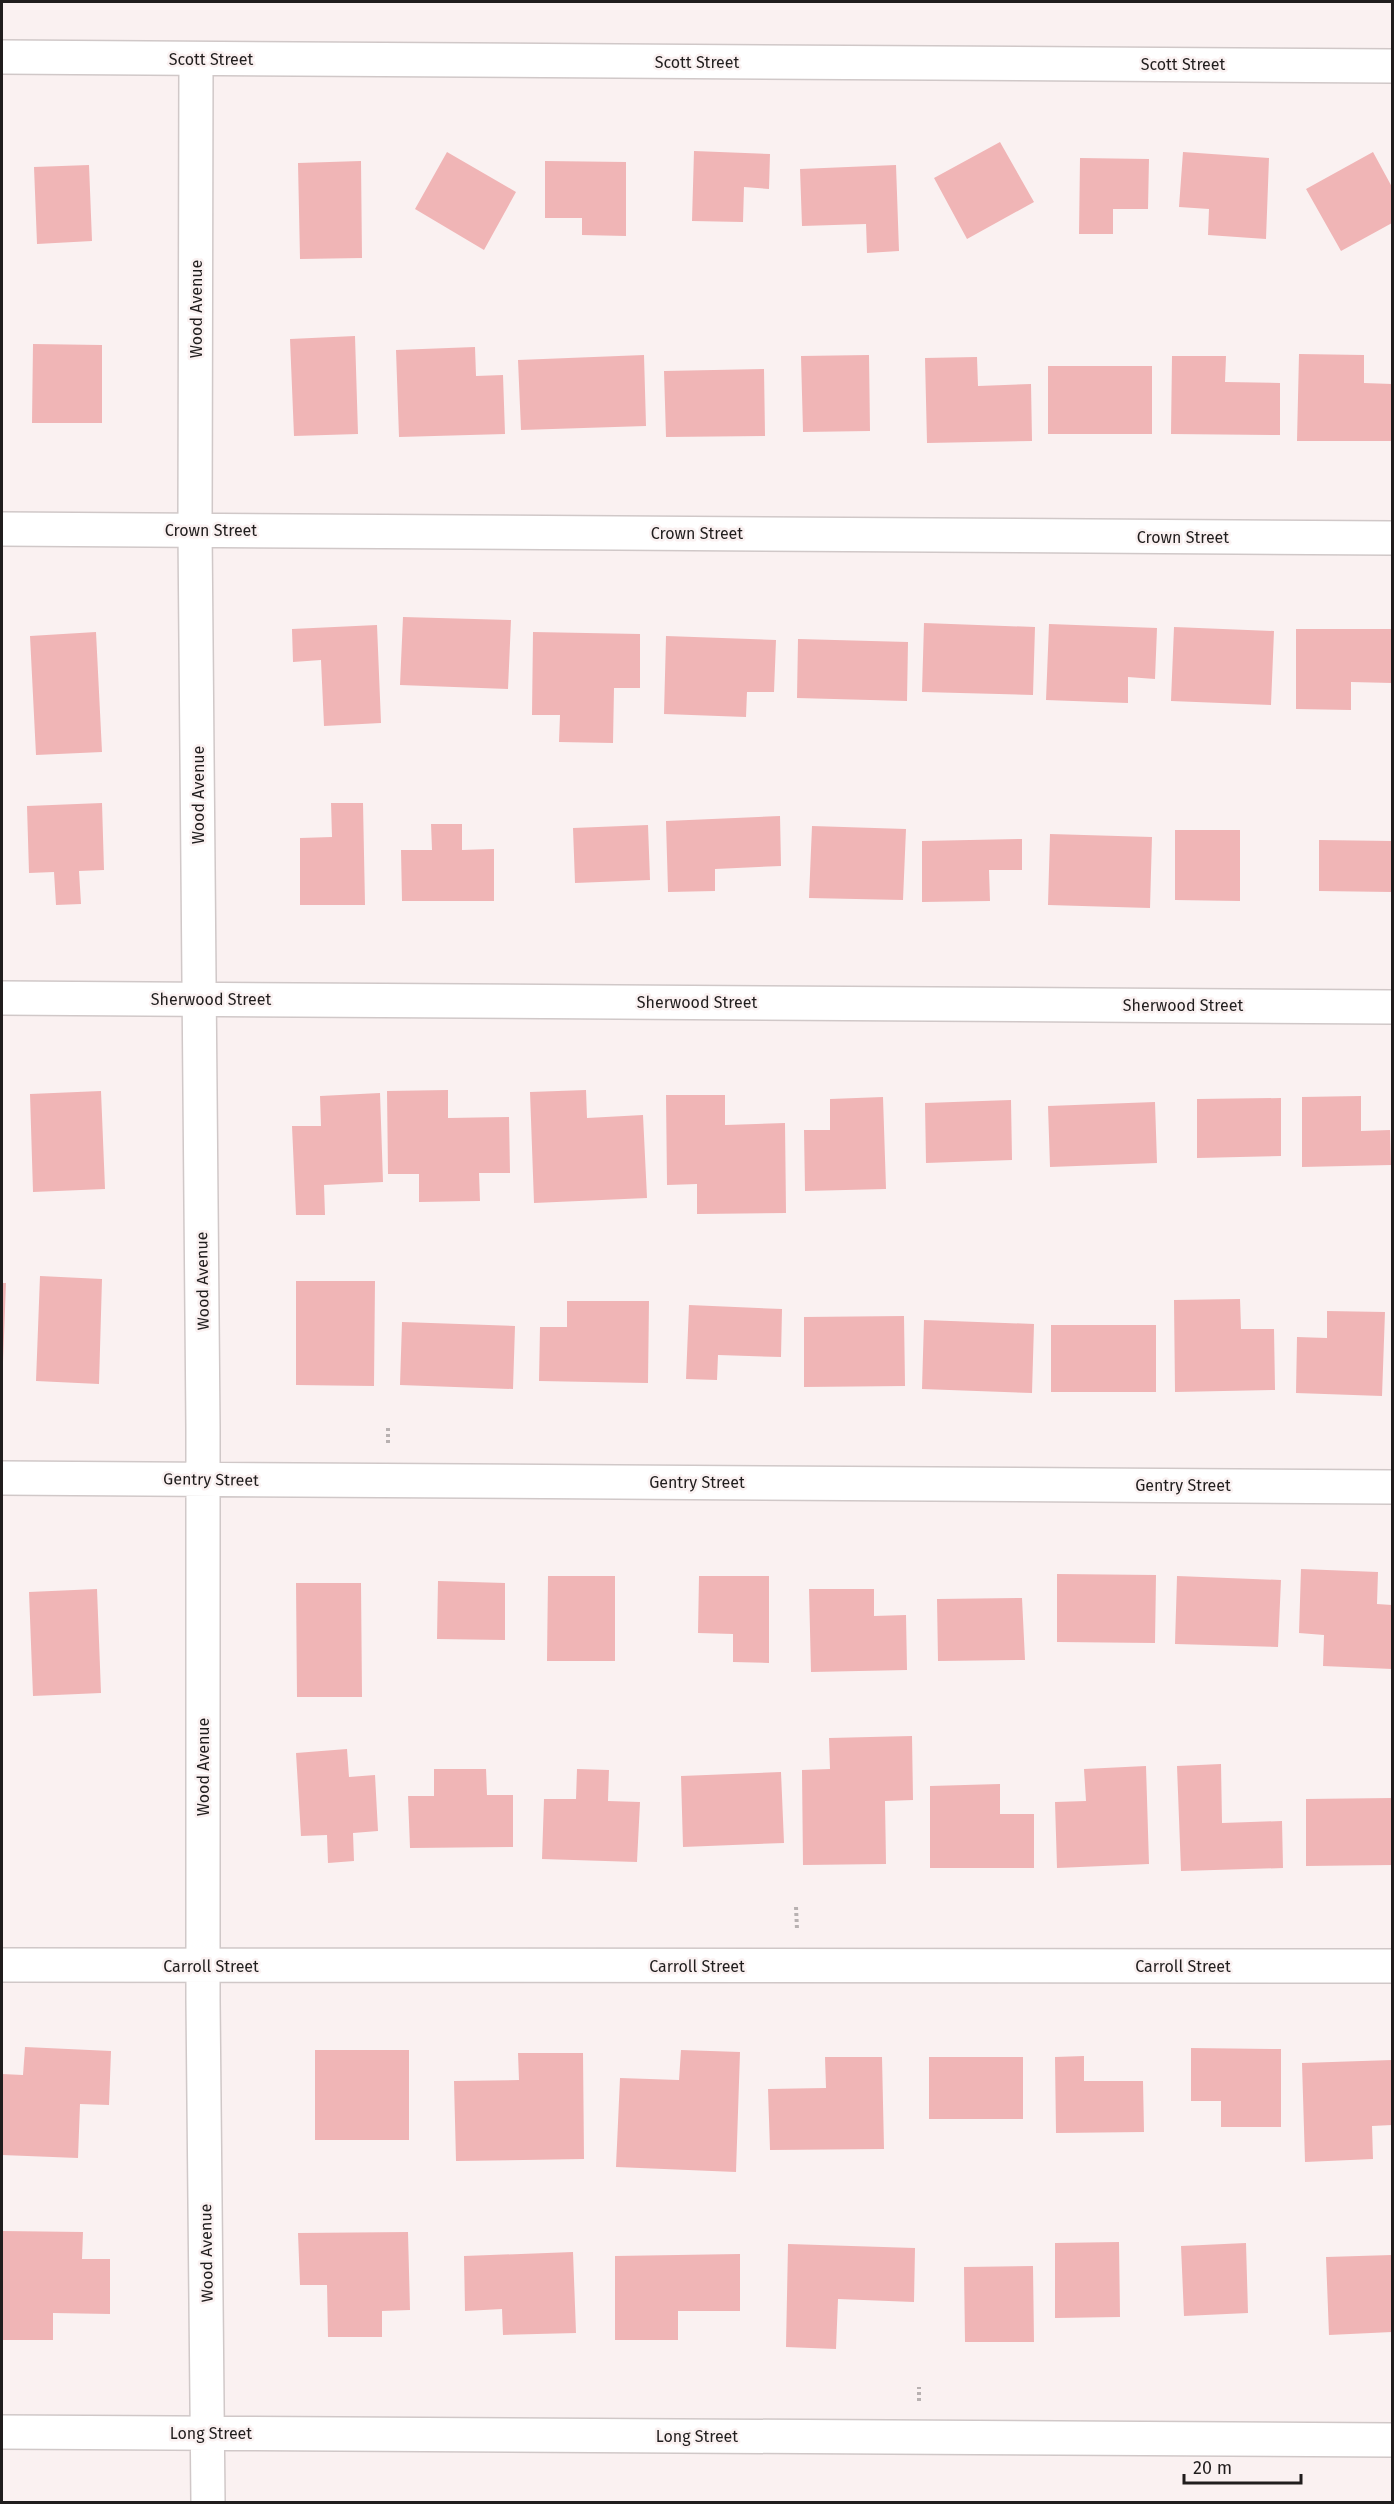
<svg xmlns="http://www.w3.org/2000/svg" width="1394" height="2504" font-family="'Fira Sans',sans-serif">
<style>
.building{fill:#f0b5b6}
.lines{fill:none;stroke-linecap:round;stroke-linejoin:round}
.minor-casing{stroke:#d0c8c8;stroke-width:36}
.path{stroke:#b8b1b1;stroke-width:4;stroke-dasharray:3 3;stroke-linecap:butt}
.minor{stroke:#fff;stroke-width:33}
.labels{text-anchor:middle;stroke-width:5;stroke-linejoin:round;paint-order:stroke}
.street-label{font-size:16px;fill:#201d1d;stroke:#faf1f1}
</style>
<rect width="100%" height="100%" fill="#faf1f1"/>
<path class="building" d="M 1000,142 L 1034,202 L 967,239 L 934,178 Z
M 694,151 L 770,154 L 769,189 L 744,187 L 743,222 L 692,221 Z
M 447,152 L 516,192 L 484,250 L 415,209 Z
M 1183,152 L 1269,158 L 1266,239 L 1208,235 L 1209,209 L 1179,207 Z
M 1373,152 L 1392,187 L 1392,223 L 1341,251 L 1306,189 Z
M 1080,158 L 1149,159 L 1148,209 L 1113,209 L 1113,234 L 1079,234 Z
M 361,161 L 362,258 L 300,259 L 298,163 Z
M 545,161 L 626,162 L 626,236 L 582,235 L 582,218 L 545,218 Z
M 89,165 L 92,241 L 37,244 L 34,167 Z
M 896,165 L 899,251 L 867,253 L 866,224 L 802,226 L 800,169 Z
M 355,336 L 358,434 L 294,436 L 290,339 Z
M 33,344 L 102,345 L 102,423 L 32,423 Z
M 475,347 L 476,376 L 503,375 L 505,434 L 399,437 L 396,350 Z
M 1299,354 L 1364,355 L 1364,383 L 1392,384 L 1392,441 L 1297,441 Z
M 644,355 L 646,426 L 521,430 L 518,360 Z
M 869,355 L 870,431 L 803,432 L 801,356 Z
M 1172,356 L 1226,356 L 1225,382 L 1280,383 L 1280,435 L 1171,434 Z
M 977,357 L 978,386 L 1031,384 L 1032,441 L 927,443 L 925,358 Z
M 1048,366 L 1152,366 L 1152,434 L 1048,434 Z
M 764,369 L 765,436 L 666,437 L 664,371 Z
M 403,617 L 511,620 L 508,689 L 400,685 Z
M 924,623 L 1035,627 L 1033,695 L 922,692 Z
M 1049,624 L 1157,628 L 1155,679 L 1128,677 L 1128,703 L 1046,700 Z
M 377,625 L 381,723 L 324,726 L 321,660 L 293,662 L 292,629 Z
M 1174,627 L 1274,631 L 1271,705 L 1171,701 Z
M 1296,629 L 1392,629 L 1392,683 L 1351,682 L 1351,710 L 1296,709 Z
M 96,632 L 102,752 L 36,755 L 30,636 Z
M 533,632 L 640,634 L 640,688 L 614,688 L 613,743 L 559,742 L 560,715 L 532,715 Z
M 666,636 L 776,640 L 774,692 L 747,692 L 746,717 L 664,714 Z
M 798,639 L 908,642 L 907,701 L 797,698 Z
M 102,803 L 104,870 L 79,871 L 81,904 L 56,905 L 54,872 L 29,873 L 27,806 Z
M 331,803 L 363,803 L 365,905 L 300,905 L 300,838 L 332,837 Z
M 780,816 L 781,866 L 715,869 L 715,891 L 668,892 L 666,821 Z
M 431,824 L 462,824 L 462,850 L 494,849 L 494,901 L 402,901 L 401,850 L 432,850 Z
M 648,825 L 650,880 L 575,883 L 573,828 Z
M 812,826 L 906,829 L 903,900 L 809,898 Z
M 1175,830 L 1240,830 L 1240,901 L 1175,900 Z
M 1050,834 L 1152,837 L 1150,908 L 1048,905 Z
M 1022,839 L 1022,870 L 989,870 L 990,901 L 922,902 L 922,841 Z
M 1319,840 L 1392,841 L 1392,892 L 1319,891 Z
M 448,1090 L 448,1118 L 509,1117 L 510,1173 L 479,1173 L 480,1201 L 419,1202 L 419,1174 L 388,1174 L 387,1091 Z
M 586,1090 L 587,1118 L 643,1115 L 647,1198 L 534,1203 L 530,1092 Z
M 101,1091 L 105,1189 L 33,1192 L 30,1094 Z
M 380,1093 L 383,1182 L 324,1185 L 325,1215 L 296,1215 L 292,1126 L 321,1126 L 320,1096 Z
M 666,1095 L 725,1095 L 725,1125 L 785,1123 L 786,1213 L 697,1214 L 697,1184 L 667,1185 Z
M 1361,1096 L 1361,1131 L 1390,1130 L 1391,1165 L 1302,1167 L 1302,1097 Z
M 883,1097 L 886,1189 L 805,1191 L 804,1130 L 830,1130 L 830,1099 Z
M 1281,1098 L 1281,1156 L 1197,1158 L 1197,1099 Z
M 1011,1100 L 1012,1160 L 926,1163 L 925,1103 Z
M 1155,1102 L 1157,1163 L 1050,1167 L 1048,1106 Z
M 40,1276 L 102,1279 L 99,1384 L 36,1381 Z
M 296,1281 L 375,1281 L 374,1386 L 296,1385 Z
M 2,1283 L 6,1283 L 3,1362 L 2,1362 Z
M 1240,1299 L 1241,1329 L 1274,1329 L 1275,1390 L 1175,1392 L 1174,1300 Z
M 567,1301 L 649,1301 L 648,1383 L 539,1381 L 540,1327 L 567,1327 Z
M 689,1305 L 782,1309 L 781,1357 L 718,1355 L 717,1380 L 686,1379 Z
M 1327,1311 L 1385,1312 L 1382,1396 L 1296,1393 L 1297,1337 L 1327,1338 Z
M 904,1316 L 905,1386 L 804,1387 L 804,1317 Z
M 924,1320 L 1034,1324 L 1032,1393 L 922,1389 Z
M 402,1322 L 515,1326 L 513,1389 L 400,1385 Z
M 1051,1325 L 1156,1325 L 1156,1392 L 1051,1392 Z
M 1301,1569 L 1378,1572 L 1377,1604 L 1392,1605 L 1392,1669 L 1323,1666 L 1324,1635 L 1299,1633 Z
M 1057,1574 L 1156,1575 L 1155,1643 L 1057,1642 Z
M 548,1576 L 615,1576 L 615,1661 L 547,1661 Z
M 699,1576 L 769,1576 L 769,1663 L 733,1662 L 733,1634 L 698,1633 Z
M 1177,1576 L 1281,1580 L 1278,1647 L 1175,1644 Z
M 438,1581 L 505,1583 L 505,1640 L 437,1639 Z
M 296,1583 L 361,1583 L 362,1697 L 297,1697 Z
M 97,1589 L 101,1693 L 33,1696 L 29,1592 Z
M 809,1589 L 874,1589 L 874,1616 L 906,1615 L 907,1670 L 811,1672 Z
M 1022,1598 L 1025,1660 L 938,1661 L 937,1599 Z
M 912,1736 L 913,1800 L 885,1801 L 886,1864 L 803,1865 L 802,1770 L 830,1769 L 829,1738 Z
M 347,1749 L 349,1777 L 375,1775 L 378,1831 L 353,1833 L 354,1861 L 328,1863 L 327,1835 L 301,1836 L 296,1753 Z
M 1221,1764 L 1222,1823 L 1282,1821 L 1283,1868 L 1181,1871 L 1177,1766 Z
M 1146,1766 L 1149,1864 L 1057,1868 L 1055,1802 L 1086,1801 L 1084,1769 Z
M 434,1769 L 486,1769 L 487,1795 L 513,1795 L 513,1847 L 410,1848 L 408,1796 L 434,1796 Z
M 577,1769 L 609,1770 L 608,1801 L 640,1802 L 637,1862 L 542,1859 L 544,1799 L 576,1799 Z
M 781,1772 L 784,1843 L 683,1847 L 681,1776 Z
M 1000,1784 L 1000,1814 L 1034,1814 L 1034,1868 L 930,1868 L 930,1786 Z
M 1392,1798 L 1392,1865 L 1306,1866 L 1306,1799 Z
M 25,2047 L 111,2051 L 109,2105 L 80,2104 L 78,2158 L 2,2155 L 2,2074 L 23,2075 Z
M 1191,2048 L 1281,2049 L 1281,2127 L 1221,2127 L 1221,2101 L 1191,2101 Z
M 315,2050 L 409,2050 L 409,2140 L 315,2140 Z
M 681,2050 L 740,2052 L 736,2172 L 616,2167 L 620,2078 L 679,2080 Z
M 518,2053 L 583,2053 L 584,2159 L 456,2161 L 454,2081 L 519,2080 Z
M 1084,2056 L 1084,2081 L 1143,2081 L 1144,2132 L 1056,2133 L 1055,2057 Z
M 825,2057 L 882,2057 L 884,2149 L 770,2150 L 768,2089 L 826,2088 Z
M 929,2057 L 1023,2057 L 1023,2119 L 929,2119 Z
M 1392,2060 L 1392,2125 L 1372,2126 L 1373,2159 L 1305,2162 L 1302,2063 Z
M 2,2231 L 83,2232 L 82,2259 L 110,2259 L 110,2314 L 53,2313 L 53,2340 L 2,2340 Z
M 408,2232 L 410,2310 L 382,2311 L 382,2337 L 328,2337 L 327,2285 L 300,2285 L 298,2233 Z
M 1119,2242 L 1120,2317 L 1055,2318 L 1055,2243 Z
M 1246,2243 L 1248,2313 L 1184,2316 L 1181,2246 Z
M 788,2244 L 915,2248 L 914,2302 L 838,2299 L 836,2349 L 786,2347 Z
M 573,2252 L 576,2333 L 503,2335 L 502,2309 L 465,2311 L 464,2256 Z
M 740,2254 L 740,2311 L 678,2311 L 678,2340 L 615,2340 L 615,2256 Z
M 1392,2255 L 1392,2332 L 1329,2335 L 1326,2257 Z
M 1033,2266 L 1034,2342 L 965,2342 L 964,2267 Z"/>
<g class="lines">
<g class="minor-casing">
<path id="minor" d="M 2,57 L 1392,66
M 196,59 L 195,530 L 203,1428 L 203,2001 L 208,2502
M 2,529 L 1392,538
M 2,998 L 1392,1007
M 2,1478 L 1392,1487
M 2,1965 L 1392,1966
M 2,2432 L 1392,2440"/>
</g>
<path class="path" d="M 388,1428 L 388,1445
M 796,1907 L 797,1929
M 919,2401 L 919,2387"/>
<use href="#minor" class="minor"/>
</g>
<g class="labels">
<g class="street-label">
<text x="211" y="65">Scott Street</text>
<text x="697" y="68">Scott Street</text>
<text x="1183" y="70">Scott Street</text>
<text transform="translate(196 309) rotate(-90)" y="6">Wood Avenue</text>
<text x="211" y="536">Crown Street</text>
<text x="697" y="539">Crown Street</text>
<text x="1183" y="543">Crown Street</text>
<text transform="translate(198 795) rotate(-90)" y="6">Wood Avenue</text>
<text x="211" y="1005">Sherwood Street</text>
<text x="697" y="1008">Sherwood Street</text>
<text x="1183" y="1011">Sherwood Street</text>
<text transform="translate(202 1281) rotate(-91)" y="6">Wood Avenue</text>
<text transform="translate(211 1479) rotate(1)" y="6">Gentry Street</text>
<text x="697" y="1488">Gentry Street</text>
<text x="1183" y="1491">Gentry Street</text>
<text transform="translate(203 1767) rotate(-90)" y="6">Wood Avenue</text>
<text x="211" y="1972">Carroll Street</text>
<text x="697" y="1972">Carroll Street</text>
<text x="1183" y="1972">Carroll Street</text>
<text transform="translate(206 2253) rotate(-91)" y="6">Wood Avenue</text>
<text x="211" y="2439">Long Street</text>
<text x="697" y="2442">Long Street</text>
</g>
</g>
<rect width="1394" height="2504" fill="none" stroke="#201d1d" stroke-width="6"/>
<path d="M1184 2474v9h117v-9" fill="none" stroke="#201d1d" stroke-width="3"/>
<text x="1193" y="2474" font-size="18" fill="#201d1d" stroke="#faf1f1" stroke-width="4.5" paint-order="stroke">20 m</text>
</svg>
